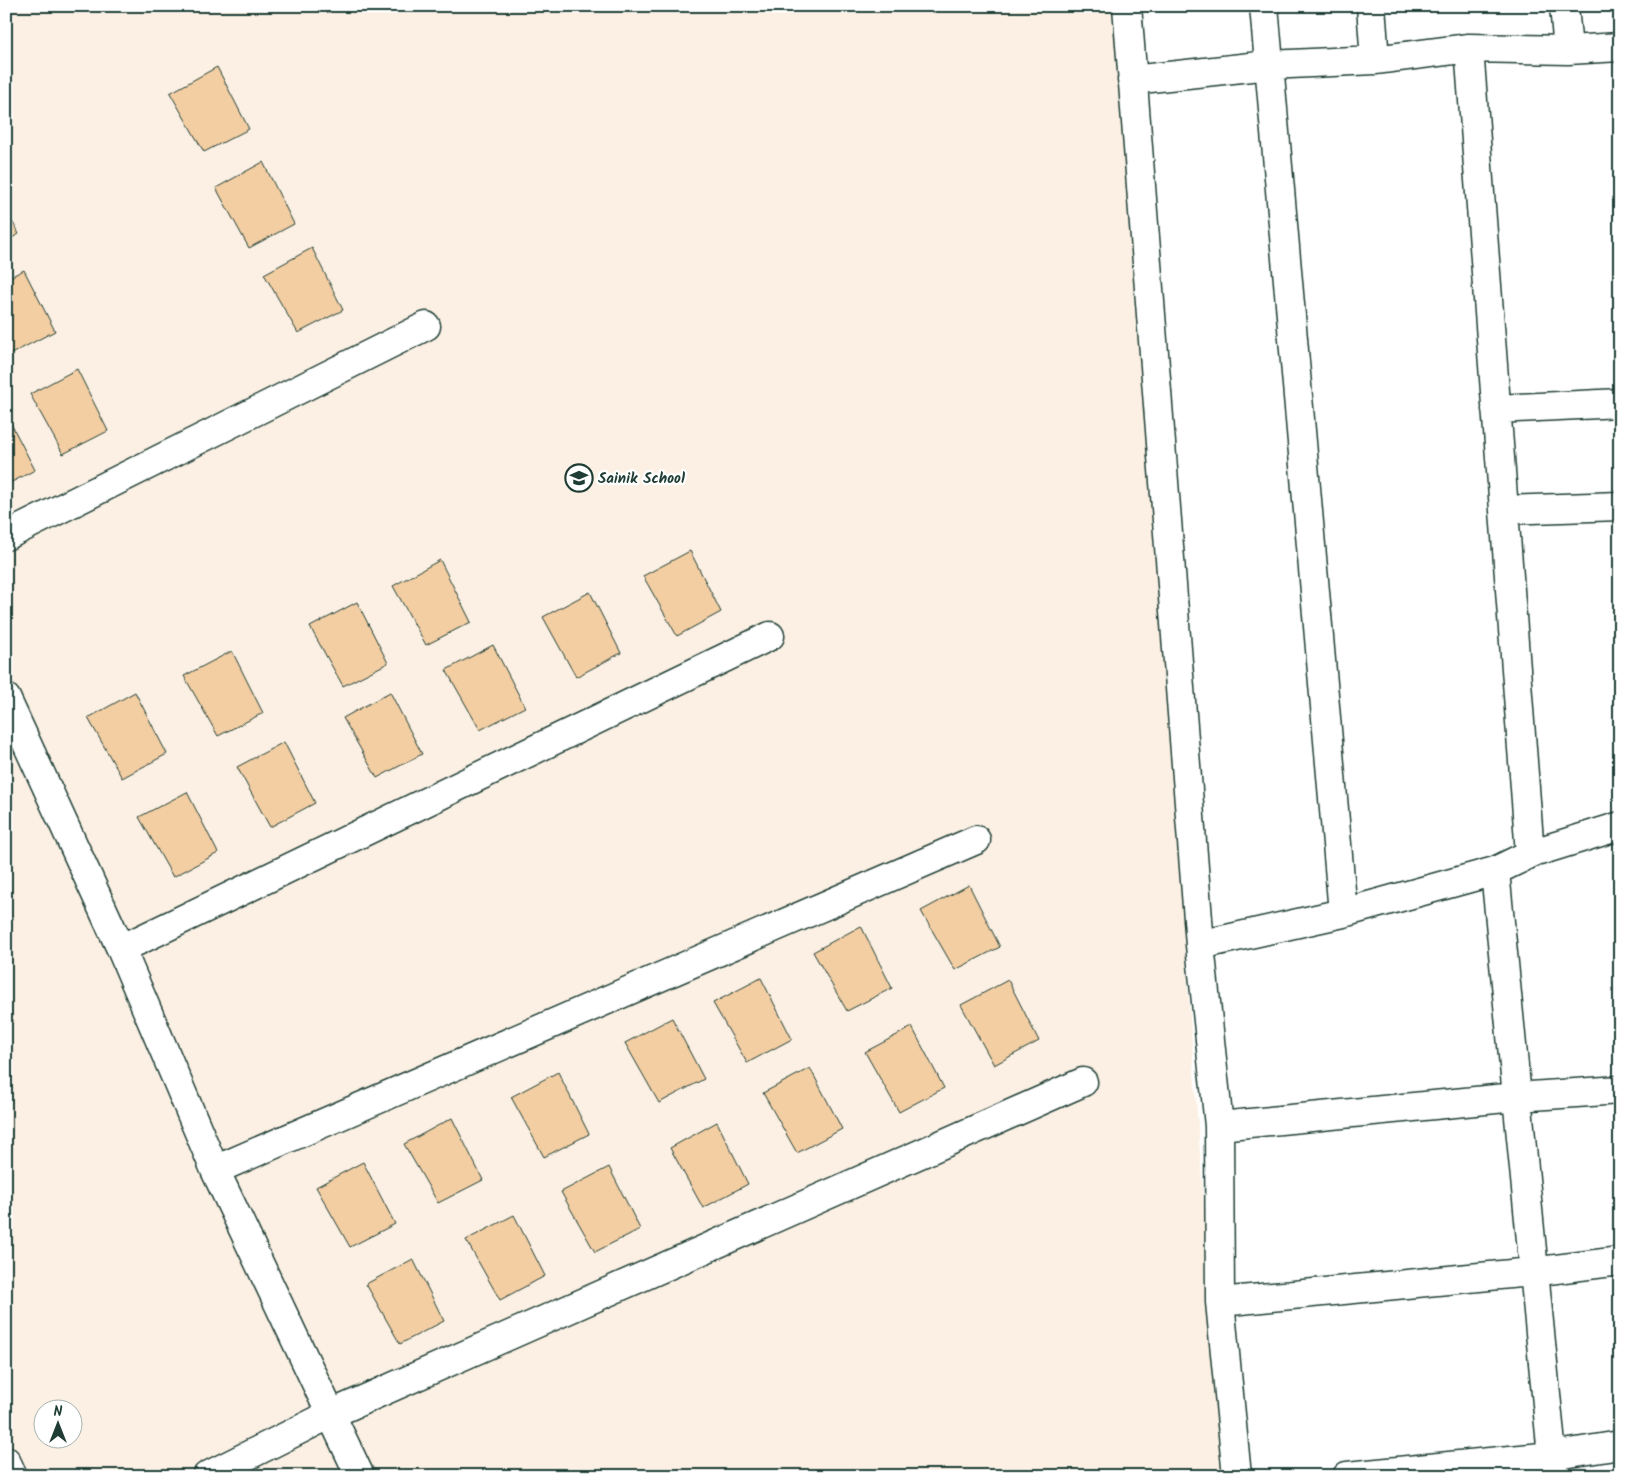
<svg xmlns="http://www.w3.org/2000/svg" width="1626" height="1482" font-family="Kalam,sans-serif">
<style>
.built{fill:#fbf0e3;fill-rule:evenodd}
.building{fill:#f3cea3;stroke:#1f3d34}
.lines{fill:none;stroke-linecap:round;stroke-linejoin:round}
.street-casing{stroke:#1f3d34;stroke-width:31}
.street{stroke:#fff;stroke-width:28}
.labels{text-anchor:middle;stroke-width:4.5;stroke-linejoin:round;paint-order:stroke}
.poi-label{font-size:15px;font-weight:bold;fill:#1f3d34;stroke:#fff;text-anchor:start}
</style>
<rect width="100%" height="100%" fill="#fff"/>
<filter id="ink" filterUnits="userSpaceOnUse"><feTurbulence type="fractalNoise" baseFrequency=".02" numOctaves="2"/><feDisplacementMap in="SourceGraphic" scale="10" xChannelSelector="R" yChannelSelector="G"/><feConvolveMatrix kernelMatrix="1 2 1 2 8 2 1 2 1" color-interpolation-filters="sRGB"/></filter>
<g filter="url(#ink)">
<path class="built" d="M 6,6 L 1118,6 L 1223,1476 L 6,1476 ZM 42,1410 L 72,1410 L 72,1440 L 42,1440 Z"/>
<path class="building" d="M 217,67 L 249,129 L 204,152 L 170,93 Z
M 263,162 L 294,224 L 249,248 L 216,188 Z
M 6,210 L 19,234 L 6,241 Z
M 312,248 L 343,310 L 298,333 L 264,274 Z
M 24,270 L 55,331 L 9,355 L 6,349 L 6,279 Z
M 77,369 L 108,431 L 63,454 L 30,394 Z
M 6,414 L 35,470 L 6,485 Z
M 690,551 L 721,612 L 677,636 L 643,576 Z
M 440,560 L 471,622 L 426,645 L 393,586 Z
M 590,592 L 621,653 L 576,677 L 543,617 Z
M 357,602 L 388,663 L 343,686 L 310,627 Z
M 493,645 L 525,707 L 480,730 L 446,670 Z
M 232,651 L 263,713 L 218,736 L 184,676 Z
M 135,692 L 167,754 L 122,778 L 88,718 Z
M 390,692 L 422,754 L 377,778 L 343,718 Z
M 284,742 L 315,803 L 270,827 L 237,767 Z
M 187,792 L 218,853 L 173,877 L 139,817 Z
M 969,885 L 1000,947 L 955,970 L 921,911 Z
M 861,926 L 892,988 L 847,1011 L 813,952 Z
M 761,978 L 792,1039 L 747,1063 L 713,1003 Z
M 1008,980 L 1039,1041 L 994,1065 L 961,1005 Z
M 672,1018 L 704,1079 L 659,1103 L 625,1043 Z
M 912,1027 L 944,1088 L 899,1112 L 865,1052 Z
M 810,1068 L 842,1129 L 797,1153 L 763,1093 Z
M 558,1072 L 589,1134 L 544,1157 L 511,1097 Z
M 452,1118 L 483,1180 L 438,1203 L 404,1144 Z
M 717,1122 L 748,1184 L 703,1208 L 670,1148 Z
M 363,1162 L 395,1224 L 350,1247 L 316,1187 Z
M 609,1167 L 640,1229 L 595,1252 L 561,1192 Z
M 514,1215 L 545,1276 L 500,1300 L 466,1240 Z
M 413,1259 L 444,1321 L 400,1344 L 366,1284 Z"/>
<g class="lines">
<g class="street-casing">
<path id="street" d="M 1127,6 L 1200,945 L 1219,1126 L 1220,1302 L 1237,1476
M 1264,6 L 1343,913
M 1371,6 L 1375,60
M 1564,6 L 1568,50
M 1469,48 L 1530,854
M 1132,80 L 1269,65 L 1375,60 L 1469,48 L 1568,50 L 1620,47
M 1496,409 L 1620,403
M 1504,510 L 1620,506
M 6,536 L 426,326
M 6,698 L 121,949 L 215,1170 L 360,1476
M 1495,871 L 1554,1476
M 1200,945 L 1343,913 L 1495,871 L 1530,854 L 1620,826
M 121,949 L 770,636
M 1219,1126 L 1516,1097 L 1620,1090
M 215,1170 L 976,840
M 1220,1302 L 1532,1272 L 1620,1261
M 6,1461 L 13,1476
M 207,1476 L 329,1415 L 1083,1082
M 1347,1476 L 1551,1456 L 1620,1445"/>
</g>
<use href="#street" class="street"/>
</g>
</g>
<defs>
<g id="school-ring" transform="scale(1.4375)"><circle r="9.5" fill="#fff" stroke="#1f3d34" stroke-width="1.5"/><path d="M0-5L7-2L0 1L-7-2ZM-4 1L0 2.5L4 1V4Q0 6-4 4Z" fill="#1f3d34"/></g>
</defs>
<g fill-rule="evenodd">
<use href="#school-ring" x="579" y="478"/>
</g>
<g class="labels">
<g class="poi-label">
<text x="598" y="483">Sainik School</text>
</g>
</g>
<rect width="1626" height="1482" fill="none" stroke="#fff" stroke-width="25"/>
<rect x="12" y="12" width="1601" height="1457" fill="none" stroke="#1f3d34" stroke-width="2" filter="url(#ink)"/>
<g transform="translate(58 1424)"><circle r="24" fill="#ffffff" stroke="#a5b1ae"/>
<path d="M0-4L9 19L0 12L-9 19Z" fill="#1f3d34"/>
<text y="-8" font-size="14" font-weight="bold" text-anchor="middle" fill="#1f3d34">N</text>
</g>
</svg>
